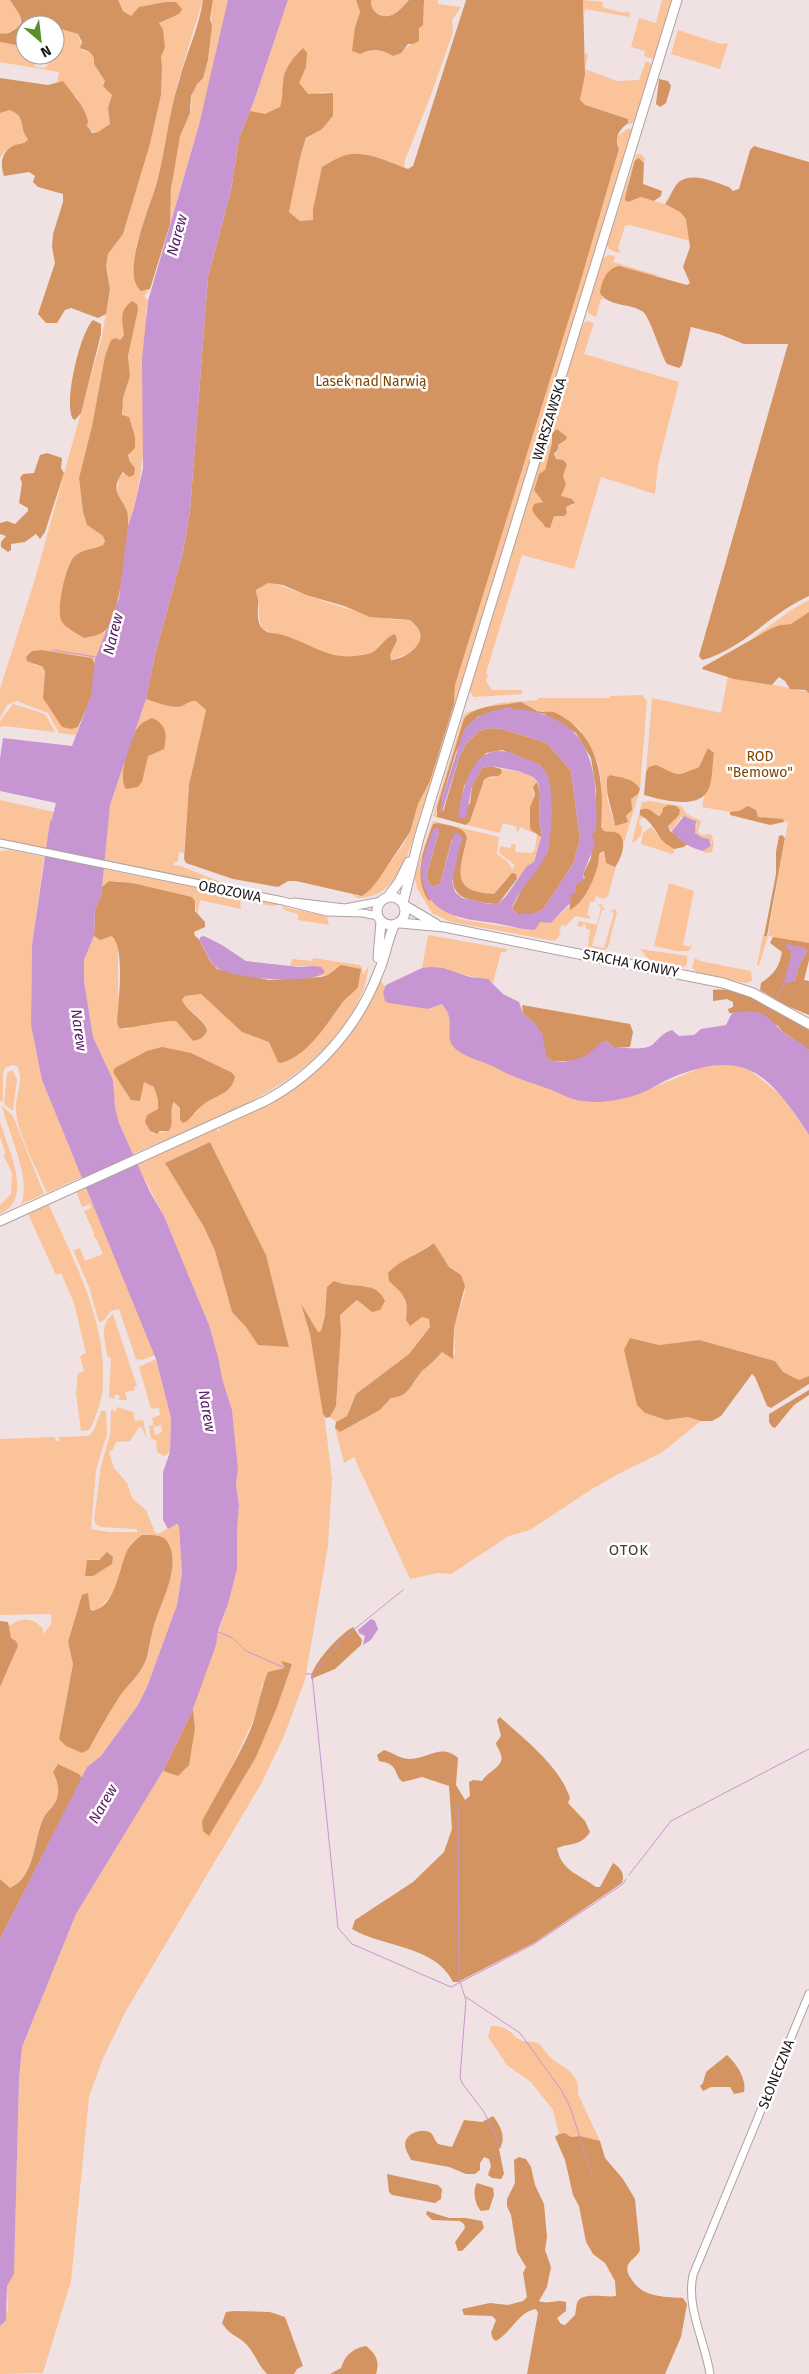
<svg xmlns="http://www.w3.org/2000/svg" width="809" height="2374" font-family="'Fira Sans',sans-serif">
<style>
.green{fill:#fac399;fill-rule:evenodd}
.forest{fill:#d39461;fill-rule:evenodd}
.water{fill:#c795d1}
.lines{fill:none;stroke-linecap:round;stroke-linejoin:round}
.stream{stroke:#c795d1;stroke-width:1}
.minor-casing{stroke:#aea1a2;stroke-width:9}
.major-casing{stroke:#aea1a2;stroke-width:11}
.minor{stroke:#fff;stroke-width:7}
.major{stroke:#fff;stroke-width:9}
.labels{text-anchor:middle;stroke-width:5;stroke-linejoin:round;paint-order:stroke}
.park-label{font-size:14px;fill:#7e4402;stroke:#fff}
.street-label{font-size:14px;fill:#1b1617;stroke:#fff}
.water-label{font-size:15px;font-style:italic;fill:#5c2068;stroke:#fff}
.neighbourhood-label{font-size:15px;letter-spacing:1px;fill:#44393b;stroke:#fff}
</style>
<rect width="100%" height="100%" fill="#f0e2e3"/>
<path class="green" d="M 0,0 L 10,0 L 21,15 L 19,27 L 5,34 L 0,33 Z
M 118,0 L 203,0 L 178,81 L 158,178 L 136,246 L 146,291 L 150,289 L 144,296 L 148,300 L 146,311 C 145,380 151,461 128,526 L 128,515 L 117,494 L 119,478 L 125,472 L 130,462 L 122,409 L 123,398 L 130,376 L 128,356 L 138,310 L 123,328 L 124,335 L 105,356 L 92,426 L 79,478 L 83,512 L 87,525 L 103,536 L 105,541 L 103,545 L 92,548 L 100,634 L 108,627 L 95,663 L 92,658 L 42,650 L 34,665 L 43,667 L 45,672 L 43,698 L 72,729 L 78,727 L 76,735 L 59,733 L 48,713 L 17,701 L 7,705 L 0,718 L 0,689 L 35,579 L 102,336 L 110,289 L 106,267 L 108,254 L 123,234 L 150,144 L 161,95 L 162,68 L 161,57 L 165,46 L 163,29 L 159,23 L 179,14 L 165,2 L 140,7 L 131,16 L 123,11 Z
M 213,0 L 228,0 L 227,12 L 199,125 L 170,224 C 171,197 172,159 180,133 C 183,126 187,120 190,113 C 193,107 190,100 192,94 C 196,81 206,75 208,60 C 212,40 210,20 213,0 Z
M 288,0 L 356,0 L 360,12 L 355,27 L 360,54 C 373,48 380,49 393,56 C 403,52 408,44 419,41 C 417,26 426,14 424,0 L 438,0 L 438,4 L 461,7 L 452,20 L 453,32 L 432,92 L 405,160 L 404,168 C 389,162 367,152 351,154 C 340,155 331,163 322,168 L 313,209 L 313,220 L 300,221 L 289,212 L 300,158 L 307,138 L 322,129 L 333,116 L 333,93 L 322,92 L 239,138 L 254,101 Z
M 371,0 L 409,0 C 405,5 400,11 394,14 C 383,20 370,13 371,0 Z
M 583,0 L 603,2 L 602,7 L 624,13 L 625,11 L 630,13 L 629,17 L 585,9 L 584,14 Z
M 662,0 L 672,0 L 657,56 L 652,59 L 644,56 L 645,51 L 631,47 L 639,18 L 656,23 Z
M 61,29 L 78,34 L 83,51 L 90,52 C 96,59 101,72 105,81 C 108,87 106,90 112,95 L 108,108 L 110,124 L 98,132 L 89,131 L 77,97 L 57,84 L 59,72 L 0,62 L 0,42 L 16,45 L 25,51 L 25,55 L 30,55 L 36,67 L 45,68 L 55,55 L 56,34 Z
M 678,30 L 721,44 L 728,43 L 720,69 L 671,54 Z
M 585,53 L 588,54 L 585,69 L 617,81 L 639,80 L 646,61 L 653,65 L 637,122 L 626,125 L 628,123 L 628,119 L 584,105 L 580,100 L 585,76 Z
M 10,110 C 21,115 21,119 23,129 C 23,133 27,137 28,141 L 4,152 L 0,158 L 0,113 Z
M 633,128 L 424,809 L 422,809 C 411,843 402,899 357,898 L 351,893 L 358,896 L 370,890 L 403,845 L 410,832 L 418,804 L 430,781 L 454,704 L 455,685 L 578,290 L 619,149 L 617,137 L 627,129 Z
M 640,153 L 645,159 L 644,163 L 639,158 L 635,160 L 628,202 L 641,197 L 665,204 L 680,212 L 686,219 L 690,241 L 630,225 L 625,226 L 618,248 L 621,252 L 617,253 L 609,249 L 607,245 L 636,155 Z
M 609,255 L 615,256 L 613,262 L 667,278 L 657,276 L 600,293 L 604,299 L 601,299 L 596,317 L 589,314 L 587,309 L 603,258 Z
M 586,321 L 594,323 L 584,354 L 679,382 L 658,465 L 655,494 L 601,477 L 574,569 L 522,555 L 486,673 L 488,674 L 486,681 L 492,690 L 522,690 L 522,694 L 474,697 L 469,691 L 581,328 ZM 551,437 L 567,437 L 566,441 L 558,445 L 558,449 L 554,457 L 567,464 L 563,476 L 566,484 L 561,496 L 567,498 L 574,505 L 566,507 L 567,513 L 554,516 L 545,527 L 532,509 L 534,504 L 543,502 L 534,490 L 539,474 L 545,470 L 552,443 Z
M 268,583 C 283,585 294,591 308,596 C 339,606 378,621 410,620 L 420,630 L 421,638 L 416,647 L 407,654 L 391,660 L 323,656 L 263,629 C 256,615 261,613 258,602 C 257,597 256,595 256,590 Z
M 809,600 L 809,612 L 791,624 L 780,625 L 750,640 L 791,610 Z
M 728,676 L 809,692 L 809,944 L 768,936 L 759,965 L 757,965 L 763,935 L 768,936 L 788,822 L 702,807 L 713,751 L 708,748 L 699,767 C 683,773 675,778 660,767 L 646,772 L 652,698 L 721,713 Z
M 150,679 L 197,701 L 206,710 L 189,785 L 184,853 L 179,852 L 178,862 L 174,862 L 173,865 L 181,866 L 235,888 L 104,861 L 110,805 L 146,699 Z
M 642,695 L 647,701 L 640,789 L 624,843 C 621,832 614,832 604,831 L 601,827 L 601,780 L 598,763 L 579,728 L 549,711 L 538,711 L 524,703 L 493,706 L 467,715 L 437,807 L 436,814 L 439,818 L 433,816 L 463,717 L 466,713 L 499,703 L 538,700 L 538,698 L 610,698 L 610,696 ZM 610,775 L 637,784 L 638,794 L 631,799 C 632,813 626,819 615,826 L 607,798 Z
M 13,704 L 45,714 L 55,732 L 4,726 L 0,727 L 0,721 Z
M 501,769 C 514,770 529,773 538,782 L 533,790 C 535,795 532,823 531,830 L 536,834 L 520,827 L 518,832 L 516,831 L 517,827 L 503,823 L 500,833 L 459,823 L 454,822 L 462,824 L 472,816 L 480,786 L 488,777 L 493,778 L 502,773 Z
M 0,800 L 54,812 L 52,819 L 50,821 L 46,849 L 0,840 Z
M 650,801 L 681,806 L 687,814 L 701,821 L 698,832 L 702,835 L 711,834 L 714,843 L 712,852 L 706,853 L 703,851 L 711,846 C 712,836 702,839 696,834 L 694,831 L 697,826 C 695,817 689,817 681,817 L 673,829 L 673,832 L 668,826 L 670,822 L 662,814 L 639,819 L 640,826 L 642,826 L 641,835 L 635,842 L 632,842 L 642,802 Z
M 433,821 L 499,837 L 497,854 L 507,861 L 512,869 L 515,865 L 499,853 L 500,846 L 510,848 L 512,844 L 516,845 L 515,852 L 532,853 L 535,849 L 537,835 L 541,837 L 534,862 L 517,879 L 517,876 L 508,877 L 494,894 C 481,894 469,892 460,882 L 459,875 L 467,838 L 457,828 L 433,824 L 420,865 L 431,901 L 432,899 L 459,919 L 528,930 L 535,930 L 540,922 L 551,923 L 569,906 L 582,900 L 592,880 L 598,857 L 604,851 L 606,863 L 616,866 L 608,896 L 603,899 L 596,896 L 594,902 L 590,902 L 587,915 L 590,916 L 590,919 L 575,916 L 566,926 L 562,925 L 559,930 L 561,933 L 555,941 L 451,922 L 432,913 L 417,888 L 415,879 L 416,871 Z
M 651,827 C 658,835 665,842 674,849 L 674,853 L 672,854 L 641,844 L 643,833 Z
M 10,850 L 44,857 L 32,945 L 31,1025 L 42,1080 L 82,1177 L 47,1193 C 37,1169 19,1137 16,1112 C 14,1097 25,1081 17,1066 L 12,1065 L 5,1068 L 3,1073 L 3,1101 L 1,1102 L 0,1100 L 0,851 Z
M 103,869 L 278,904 L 278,905 L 273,906 L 240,901 L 241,909 L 200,900 L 197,915 L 195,901 L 192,897 L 118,881 L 109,881 L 102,887 Z
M 669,883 L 694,891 L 683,945 L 690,947 L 691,944 L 691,948 L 688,951 L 677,951 L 654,946 Z
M 601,904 L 605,910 L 602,910 L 592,946 L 604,948 L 614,913 L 610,911 L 615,909 L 617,912 L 608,947 L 604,950 L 588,947 L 590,930 L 586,929 L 586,925 L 583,924 L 583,927 L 577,926 L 579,921 L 597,925 L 601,907 L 598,904 Z
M 282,905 L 288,908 L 327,916 L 329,925 L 298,920 L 298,914 L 284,910 Z
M 428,935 L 507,949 L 506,952 L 501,952 L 493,983 C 487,978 432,967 422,968 Z
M 94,936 L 96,938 L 111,936 L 118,943 L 118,992 L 124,1030 C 142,1024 158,1020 176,1021 L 193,1041 L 205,1037 C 211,1019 188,1014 182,1000 L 185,996 L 201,994 L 242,1032 L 269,1042 L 281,1063 C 312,1055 332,1015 350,992 L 356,990 L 328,975 L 310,977 L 321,975 L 314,966 L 290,966 L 292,959 L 312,961 L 313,958 L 360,965 L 362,967 L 363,975 L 369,965 C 367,973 366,983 363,991 C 323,1085 218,1116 133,1154 L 119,1123 L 115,1107 L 113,1080 L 93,1037 L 84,981 L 84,960 ZM 191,1053 L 231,1072 L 235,1076 C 233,1095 213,1095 203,1104 C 200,1107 198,1111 195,1114 L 181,1116 L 180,1108 L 174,1102 C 167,1110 175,1122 169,1131 L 153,1134 L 147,1127 L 147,1115 L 158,1109 L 158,1100 L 154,1087 L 144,1082 L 141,1091 L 115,1068 Z
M 640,949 L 687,956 L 687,964 L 681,969 L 650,961 Z
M 695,958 L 700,961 L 751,971 L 752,981 L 745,983 L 696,972 L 692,967 Z
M 383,978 L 381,980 L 384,986 L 386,985 L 383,992 L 388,1003 L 428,1009 L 442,1004 C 452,1015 450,1026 450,1041 L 465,1055 L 490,1064 L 508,1074 L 559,1092 L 573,1099 L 588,1102 L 612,1100 L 633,1096 L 700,1068 L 726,1064 L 740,1065 L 748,1069 L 781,1095 L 809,1135 L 809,1376 L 799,1380 L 783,1372 L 775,1361 L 699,1340 L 659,1345 L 630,1338 L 645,1413 L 666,1420 L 688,1417 L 701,1421 L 661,1453 L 622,1472 L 592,1489 L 530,1530 L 509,1536 L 451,1574 L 438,1573 L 410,1579 L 354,1457 L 344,1463 L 335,1428 L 340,1432 L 380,1410 L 391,1398 C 409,1397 412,1383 422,1371 C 429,1364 436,1359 442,1352 L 449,1356 L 455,1355 L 454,1328 L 465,1292 L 461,1275 L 449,1267 L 434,1243 L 402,1262 L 392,1283 L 403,1293 L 410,1325 L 422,1317 L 429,1319 L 430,1327 L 409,1354 L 356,1394 L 347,1416 L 336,1422 L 330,1417 L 336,1405 L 341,1331 L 340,1315 L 358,1300 L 363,1306 L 369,1286 L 353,1287 L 338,1283 L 321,1331 L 318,1332 L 302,1307 L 310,1334 L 322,1396 L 332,1479 L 328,1546 L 305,1680 L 284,1736 L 261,1784 L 127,2009 L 103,2058 L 89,2097 L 71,2281 L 43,2373 L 0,2374 L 0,2326 L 8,2310 L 7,2285 L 14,2274 L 19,2079 L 22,2047 L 76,1914 L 163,1771 L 178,1776 L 195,1728 L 193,1709 L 228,1604 L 239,1505 L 236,1484 L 238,1468 L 232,1410 L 222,1378 L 209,1325 L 164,1216 L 137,1164 L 216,1128 L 220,1134 L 218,1128 C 296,1092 346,1061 381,979 ZM 210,1142 L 266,1255 L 289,1346 L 258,1345 L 246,1327 L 232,1312 L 215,1251 L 204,1227 L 165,1163 ZM 281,1661 L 292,1665 L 231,1768 L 258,1710 L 262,1685 L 285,1668 Z
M 12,1070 L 17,1079 L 13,1111 L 4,1104 L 7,1073 Z
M 2,1106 L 13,1116 L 44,1194 L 21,1204 C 32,1179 8,1132 2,1106 Z
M 0,1121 C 7,1148 35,1198 0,1214 L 0,1205 L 11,1194 L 12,1173 L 4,1156 L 5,1152 L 0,1137 Z
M 86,1187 L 155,1355 L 142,1360 L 136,1359 L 119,1309 L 111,1311 L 103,1321 L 99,1322 L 89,1287 L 73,1250 L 80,1248 L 85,1261 L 103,1254 L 96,1238 L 94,1238 L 94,1233 L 84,1211 L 91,1208 L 90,1204 L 82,1207 L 76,1191 Z
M 48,1203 C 73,1259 106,1319 103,1382 C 103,1398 97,1412 92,1426 L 88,1430 L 81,1431 L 76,1393 L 78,1373 L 84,1371 L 80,1356 L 86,1353 L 74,1303 L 61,1273 L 56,1275 L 28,1214 Z
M 113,1314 L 137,1386 L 134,1387 L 135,1390 L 125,1392 L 127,1400 L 118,1400 L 120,1397 L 117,1394 L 114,1396 L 115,1399 L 109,1397 L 111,1358 L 107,1356 C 105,1340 99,1325 113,1314 Z
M 156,1359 L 171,1418 L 170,1452 L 164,1456 L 157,1452 L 156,1440 L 151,1439 L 149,1426 L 153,1425 L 155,1435 L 162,1432 L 161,1425 L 154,1427 L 152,1418 L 160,1415 L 159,1408 L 151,1409 L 139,1367 Z
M 117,1407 L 133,1412 L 135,1421 L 143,1420 L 147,1440 L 142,1428 L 139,1427 L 130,1441 L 116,1442 L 113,1449 L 109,1452 L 114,1468 L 127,1483 L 132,1498 L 146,1510 L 155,1532 L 158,1534 L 175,1525 L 179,1525 L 182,1573 L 177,1605 L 147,1687 L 138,1705 L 101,1756 L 87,1767 L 82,1778 L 79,1774 L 58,1764 L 53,1772 C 57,1780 60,1788 57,1798 C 55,1806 48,1810 44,1817 C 32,1838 36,1877 10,1888 L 0,1879 L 0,1687 L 18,1646 L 11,1638 L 8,1626 C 22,1617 33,1617 43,1629 L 43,1634 C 49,1627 53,1624 51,1614 L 0,1615 L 0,1439 L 55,1437 L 56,1441 L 59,1441 L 59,1437 L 89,1436 L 94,1430 L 101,1411 L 106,1411 L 107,1434 L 96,1470 L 91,1529 L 109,1532 L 137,1532 L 137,1529 L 101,1527 L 96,1524 L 94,1520 L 101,1466 L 110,1435 L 111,1410 L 116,1411 ZM 134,1541 L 171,1573 L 152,1631 L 149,1652 L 118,1699 L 89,1749 L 59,1739 L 73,1664 L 68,1642 L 80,1609 L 96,1611 C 105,1603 114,1593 118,1582 C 123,1567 124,1554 134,1541 ZM 103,1558 L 112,1564 L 88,1577 L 89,1559 L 94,1560 Z
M 491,2026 C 511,2025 512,2038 523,2041 C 529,2042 534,2041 540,2044 C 543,2048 546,2053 550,2057 C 562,2068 581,2072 578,2094 L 600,2141 L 580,2136 L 571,2137 L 565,2133 L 559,2134 L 553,2110 L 531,2082 L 507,2065 L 488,2037 Z"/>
<path class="forest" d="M 10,0 L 118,0 L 123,11 L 131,16 L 139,7 L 165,2 L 176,2 L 182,9 L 179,14 L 159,23 L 163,29 L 165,47 L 161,57 L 162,68 L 161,95 L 150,144 L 123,234 L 108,254 L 106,267 L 110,289 L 106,314 L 98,318 L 71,308 L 65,310 L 57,323 L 46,323 L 38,314 L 55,263 L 52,247 L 53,234 L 63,202 L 63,194 L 38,187 L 33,182 L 35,176 L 29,172 L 4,176 C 0,165 1,152 13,146 C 19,143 23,145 28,140 C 27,137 23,133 23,129 C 21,119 21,115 10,110 L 0,113 L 0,78 L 48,85 L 63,81 C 73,95 84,105 88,121 L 87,126 L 92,133 L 98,132 L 110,124 L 108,108 L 112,95 L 103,86 L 105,81 L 94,64 L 94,58 L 90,52 L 80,48 L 82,42 L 78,34 L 61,29 L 56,34 L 55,44 L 55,25 L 25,25 L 25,51 L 16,45 L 0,42 L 0,33 C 5,34 8,34 12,31 C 30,22 17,12 10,0 Z
M 203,0 L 213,0 L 210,19 L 212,26 L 208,60 L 203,78 L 197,84 L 191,96 L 190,113 L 180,136 L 171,189 L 170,224 L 150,289 L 141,291 C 119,274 153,201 158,178 C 166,146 169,113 179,81 C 186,54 199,28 203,0 Z
M 356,0 L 371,0 C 370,13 383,20 394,14 C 400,11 404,5 409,0 L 424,0 L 423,25 L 419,28 L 419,41 L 413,44 L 408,44 L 401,53 L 393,56 C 380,49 373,48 360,54 L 352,51 L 355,27 L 360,12 Z
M 466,0 L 583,0 L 585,75 L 580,100 L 585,105 L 628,119 L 628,123 C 619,130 614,137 619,149 L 578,290 L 455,685 L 454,704 L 430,781 L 418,804 L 410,832 L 378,880 L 370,890 L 362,896 L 296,881 L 288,881 L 278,887 L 233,879 L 186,863 L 184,859 L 189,785 L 206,710 L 196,701 C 189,701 188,703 182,706 C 172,709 156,702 146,699 L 155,655 L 183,552 L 190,511 L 208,277 L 231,190 L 239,138 L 250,111 L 265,114 L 280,107 C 283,98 282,92 283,83 C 283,69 294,57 303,48 L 307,53 L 306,67 L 299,83 L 308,94 L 333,93 L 333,116 L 322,129 L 306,138 L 300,158 L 289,212 L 300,221 L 313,220 L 313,209 L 322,167 C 331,162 341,155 351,154 C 369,152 391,163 408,169 L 413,166 ZM 268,583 L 283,585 L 306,595 L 344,606 L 370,617 L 410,620 C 414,624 418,627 420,632 C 424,647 403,659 391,660 L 390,655 L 397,640 L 395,634 C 384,637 379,652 368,654 C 330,663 315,645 283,635 C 276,633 269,634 264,630 C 256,623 258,614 258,604 C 259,599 256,595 256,590 Z
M 659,79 L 668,81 L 671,86 L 666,103 L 660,107 L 656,104 Z
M 754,146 L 809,162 L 809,596 C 772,612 743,649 702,660 L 699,656 L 788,344 L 744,344 L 719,334 L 691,327 L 682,365 L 679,368 L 667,364 C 660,353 650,316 642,311 C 629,303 609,307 600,293 C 602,281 606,269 619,266 L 687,285 L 690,283 L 683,267 L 690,247 L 686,219 L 680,212 L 665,204 C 670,198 674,185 680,181 C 694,172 715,182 729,187 L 733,191 L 739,189 L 750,150 Z
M 639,158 L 644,163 L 643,184 L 662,191 L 661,196 L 654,201 L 641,197 L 628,202 L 625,200 L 626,194 L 635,160 Z
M 132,301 L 137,304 L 138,310 L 128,356 L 130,376 L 123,398 L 122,415 L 129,417 L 135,437 L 135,448 L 128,455 L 130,462 L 135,468 L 134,475 L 129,477 L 123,472 C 106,495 127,499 128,517 C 129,539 120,610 108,627 C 103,635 93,636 84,638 C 77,633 67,629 62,622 C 55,613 66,563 75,556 C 83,549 94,549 103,545 L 105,541 L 103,536 L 87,525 L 83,512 L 79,478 L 92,426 L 105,356 L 111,340 L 116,338 L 120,340 L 124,335 C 122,320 119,311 132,301 Z
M 93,320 L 101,324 L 101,334 L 81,413 L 75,420 L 73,419 C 63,405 80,332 93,320 Z
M 557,429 L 567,437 L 566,440 L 558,445 L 558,449 L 554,454 L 556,459 L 563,460 L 567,464 L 563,476 L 566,484 L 561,496 L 572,499 L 575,503 L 566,507 L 567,513 L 564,516 L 554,516 L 550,528 L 545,527 C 541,519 534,517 532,509 L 534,504 L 543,502 L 534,490 L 539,474 L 545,470 L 552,443 L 552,433 Z
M 47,453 L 62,458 L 61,468 L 64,473 L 45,532 L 40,539 L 36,534 L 25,542 L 11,544 L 11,550 L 8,552 L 1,547 L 1,542 L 6,536 L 0,534 L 0,523 L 7,521 L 15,524 L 28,511 L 28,508 L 19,503 L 22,483 L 20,478 L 23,474 L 34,473 L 40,455 Z
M 809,612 L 809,693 L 805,690 L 790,689 L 785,681 L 779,677 L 772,685 L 734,679 L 702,669 L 703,667 L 770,629 L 780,625 L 791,624 Z
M 42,650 L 92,658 C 103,676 86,710 78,727 L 72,729 L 62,727 L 43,698 L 45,672 L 43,667 L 27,661 L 26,657 L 32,651 Z
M 520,702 C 527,704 531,708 537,711 C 543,713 550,710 556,713 C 601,736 604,782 601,827 L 604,831 C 608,832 614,831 617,833 C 629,838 621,860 615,867 L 606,863 L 604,851 L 600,853 C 598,857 599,860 598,865 C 594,880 584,903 570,910 L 569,895 L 578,882 L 585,878 L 583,874 L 591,858 L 592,835 L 595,831 L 596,790 L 591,758 L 576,733 L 544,714 L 507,708 L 477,717 L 456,752 L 442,798 L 443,812 L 459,758 L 466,744 L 479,731 L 490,728 L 502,729 L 547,743 L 571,771 L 580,840 L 573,864 L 544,908 L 534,914 L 517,914 L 512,908 L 523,887 L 548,851 L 551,803 L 550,787 L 547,776 L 540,765 L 502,750 L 486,753 L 464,786 L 459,816 L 470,803 L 472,786 L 482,768 L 491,766 L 501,769 L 502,773 L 498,776 L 488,777 L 484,780 L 470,821 L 466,825 L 437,817 L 437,807 L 464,719 C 475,704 504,706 520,702 Z
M 152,718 C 167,724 167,735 164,749 L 148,756 L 142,782 L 138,787 L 126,789 C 117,778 130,736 139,726 C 143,722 147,720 152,718 Z
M 708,748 L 714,753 C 712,764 713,777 709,788 C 700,811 662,800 644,795 L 646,772 L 649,767 L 656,765 C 681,776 673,777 699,767 Z
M 610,775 C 621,778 634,778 640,789 L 638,794 L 631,799 L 632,810 L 626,816 L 628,822 L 615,826 C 612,807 606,799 607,778 Z
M 537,782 L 540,792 L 539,820 L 542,835 L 541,837 L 531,830 L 530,827 L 530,807 L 535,795 L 533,787 Z
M 668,805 L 676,806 L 680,810 L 679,815 L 668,826 L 670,831 L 689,842 L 684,847 L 674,849 C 670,846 664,843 661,839 C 656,831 649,819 640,815 L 640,810 C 650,806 651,812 659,816 L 662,813 L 663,808 Z
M 748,806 L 756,810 L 758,817 L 783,819 L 784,822 L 770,825 L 730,815 L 730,812 L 739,811 Z
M 438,823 C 449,826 465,826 467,838 C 460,871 449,892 494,894 L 512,873 L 516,874 L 517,879 L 498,904 C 488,904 480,902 471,900 C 440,893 456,860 462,838 L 452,839 L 440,884 L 432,887 L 426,877 L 439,832 L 432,833 L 422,879 L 432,899 L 429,901 C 412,877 424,849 433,824 Z
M 782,835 L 785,838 L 767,936 L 764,936 L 776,874 L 776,852 L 779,836 Z
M 109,881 L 132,883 L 192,897 L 195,901 L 195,911 L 205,922 L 205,927 L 194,932 L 195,936 L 199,939 L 210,961 L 217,969 L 269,980 L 321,977 L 328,975 L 341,965 L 361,969 L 358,987 C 354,993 347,996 342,1003 C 327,1024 308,1056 281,1063 L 278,1062 L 269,1042 L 242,1032 L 201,994 L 185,996 L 182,1000 C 188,1013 202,1017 207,1030 C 205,1038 201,1039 193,1041 L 176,1021 C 161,1020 125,1030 119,1028 L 117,1023 C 118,1006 126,944 111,936 L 100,940 L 94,936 L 95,909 L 101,897 L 102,887 Z
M 773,937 L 809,943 L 809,960 L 804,980 L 809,981 L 809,1015 L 785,1005 L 760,990 L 761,983 C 774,974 779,968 782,952 L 770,943 ZM 792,951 L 807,951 L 798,968 L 795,981 L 790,962 Z
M 713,990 C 746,986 782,1014 809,1030 L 809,1050 L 783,1032 L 778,1026 L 755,1012 L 729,1013 L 728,1009 L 733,1007 L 733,1002 L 727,999 L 713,1001 Z
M 522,1005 L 630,1024 L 633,1032 L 630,1047 L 614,1048 L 607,1041 C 600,1044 599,1047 594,1051 C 582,1061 566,1062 552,1061 L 547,1058 L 535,1024 L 523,1014 Z
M 162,1047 L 191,1053 L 231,1072 L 235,1076 C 233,1094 214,1096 204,1104 C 198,1108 193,1116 187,1121 L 183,1123 L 180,1120 L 180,1108 L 174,1102 C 168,1110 175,1122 169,1131 L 160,1131 L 157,1134 L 150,1131 L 145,1122 L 147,1115 L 158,1109 L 158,1100 L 154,1087 L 144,1082 L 140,1101 L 131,1100 L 113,1072 L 115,1068 L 147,1051 Z
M 210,1142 L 266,1255 L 289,1347 L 258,1345 L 246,1327 L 232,1312 L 215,1251 L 204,1227 L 165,1163 Z
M 434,1243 L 449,1267 L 461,1275 L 465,1286 L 454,1328 L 453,1359 L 442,1352 C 436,1359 429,1365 422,1371 C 411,1384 409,1397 391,1398 L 380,1410 L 340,1432 L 335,1428 L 336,1422 L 347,1416 L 356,1394 L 409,1354 L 430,1327 L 429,1319 L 422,1317 L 410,1326 L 406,1320 C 409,1298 403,1294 389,1281 L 388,1273 C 399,1260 420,1254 434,1243 Z
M 334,1281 C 354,1290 375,1279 385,1301 L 380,1310 L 372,1312 L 357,1300 L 340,1315 L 341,1331 L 336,1406 L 330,1417 L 326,1418 L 323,1414 L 310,1334 L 301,1304 L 318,1332 L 321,1331 L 325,1316 L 327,1287 Z
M 630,1338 L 659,1345 L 699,1340 L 775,1361 L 783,1372 L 799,1380 L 809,1376 L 809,1384 L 771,1408 L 767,1406 L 755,1377 L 752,1374 L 721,1416 L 712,1421 L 701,1421 L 688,1417 L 666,1420 L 645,1413 L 637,1405 L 624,1350 Z
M 809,1390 L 809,1395 L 794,1405 L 775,1428 L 772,1427 L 769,1422 L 769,1414 Z
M 142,1535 C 149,1535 162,1534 167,1541 C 184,1567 157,1607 152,1633 C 149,1645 149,1655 143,1666 C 136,1679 125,1687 118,1699 C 108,1715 98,1732 89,1749 L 82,1753 L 66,1746 L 59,1739 L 73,1664 L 68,1642 L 82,1595 L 88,1593 L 90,1609 L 92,1611 C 117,1607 119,1565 128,1549 C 132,1543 137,1539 142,1535 Z
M 107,1552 L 113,1557 L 112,1564 L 93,1576 L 85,1576 L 87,1560 L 99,1560 Z
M 0,1621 L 8,1622 L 11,1638 L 16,1641 L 18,1646 L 0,1687 Z
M 353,1627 L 362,1640 L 361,1645 L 335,1669 L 311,1679 C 310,1666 341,1633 353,1627 Z
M 281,1661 L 292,1664 L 277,1707 L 256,1757 L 209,1836 L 203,1831 L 202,1821 C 218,1791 236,1762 250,1731 C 258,1711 260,1691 268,1672 L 285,1668 Z
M 193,1709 L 195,1728 L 189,1765 L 178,1776 L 163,1771 Z
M 500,1717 C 525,1740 559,1765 570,1798 L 568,1803 L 585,1821 L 590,1832 C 581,1846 570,1843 557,1848 C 561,1871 579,1874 596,1887 L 600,1887 L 613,1863 C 621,1868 625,1874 622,1883 L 534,1943 L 458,1982 L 453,1982 C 435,1945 384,1948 352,1929 L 355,1920 L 413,1882 L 444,1852 L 452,1829 L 449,1786 L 422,1777 L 403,1782 C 396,1778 397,1769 391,1765 C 387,1762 383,1762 379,1761 L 377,1755 L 384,1750 C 394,1753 400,1759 410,1759 C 428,1759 441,1743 458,1758 L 456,1785 L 465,1800 L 470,1796 L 469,1782 L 473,1780 L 482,1781 C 488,1771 505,1766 501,1755 C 500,1750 497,1748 496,1743 L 501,1736 L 497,1720 Z
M 58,1764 L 79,1774 L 82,1778 L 0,1939 L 0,1879 L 10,1888 C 36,1877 33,1838 44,1817 C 48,1810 55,1806 57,1798 C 60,1788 57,1780 53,1772 Z
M 727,2055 C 736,2063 747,2079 744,2092 L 734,2094 L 730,2087 L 711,2087 L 703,2091 L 700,2086 L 703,2083 L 706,2072 Z
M 493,2116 C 501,2126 507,2139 499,2149 L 504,2174 L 501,2179 L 492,2178 L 488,2175 L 491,2166 L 489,2159 L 484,2157 L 480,2163 L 480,2170 L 475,2174 L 466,2174 L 449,2167 L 411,2160 C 408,2153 403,2147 406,2140 C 409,2132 426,2127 432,2134 C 434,2137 435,2141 438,2144 L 452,2147 L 464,2120 L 482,2122 Z
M 565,2133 L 571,2137 L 580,2136 L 600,2141 L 605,2158 L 623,2179 L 635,2199 L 640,2250 C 637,2257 631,2259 628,2265 C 626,2269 628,2274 630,2277 C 641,2297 662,2297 683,2298 L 687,2304 L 681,2337 L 665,2374 L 527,2374 L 538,2313 L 536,2309 C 519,2311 511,2333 496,2341 L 493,2339 L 491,2333 L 496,2320 L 492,2316 L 464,2315 L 462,2309 L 490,2303 L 508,2305 L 523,2301 L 527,2297 L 523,2273 L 526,2267 L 517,2252 L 511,2215 L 507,2206 L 507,2199 L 515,2183 L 514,2160 L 519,2157 L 526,2159 L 531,2167 L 535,2185 L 544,2204 L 547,2237 L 545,2250 L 551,2267 L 547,2287 L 539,2301 C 549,2305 556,2299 566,2302 L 566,2311 L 557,2318 L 561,2324 L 565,2325 L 575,2315 C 576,2311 576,2306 577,2303 C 581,2291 606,2298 616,2296 L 615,2281 L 605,2263 L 593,2254 L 586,2242 L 579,2206 L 573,2195 L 565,2160 L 555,2137 L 559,2134 Z
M 387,2174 L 438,2185 L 442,2189 L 441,2199 L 435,2203 L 392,2195 L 389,2192 Z
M 477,2183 L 493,2188 L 494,2195 L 489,2210 L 481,2211 C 475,2205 472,2190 477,2183 Z
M 427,2211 L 449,2218 L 466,2218 L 482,2221 L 484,2228 L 462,2251 L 458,2251 L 455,2242 L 465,2228 L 464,2224 L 460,2221 L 432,2220 L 426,2214 Z
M 234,2311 L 270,2312 L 285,2317 L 303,2366 L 297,2369 L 294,2374 L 267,2374 C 257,2364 255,2353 246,2344 C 237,2335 230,2336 222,2323 L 226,2312 Z
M 366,2346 C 376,2354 380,2361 376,2374 L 330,2374 L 341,2368 C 345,2355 353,2348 366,2346 Z"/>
<path class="water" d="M 228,0 L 288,0 L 254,101 L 239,138 L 231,190 L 208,277 L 190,511 L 183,552 L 155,655 L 146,699 L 110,805 L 101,897 L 95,909 L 94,936 L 84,960 L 84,981 L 93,1037 L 113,1080 L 115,1107 L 119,1123 L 150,1192 L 164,1216 L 209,1325 L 218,1357 L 222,1378 L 232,1410 L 238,1468 L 236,1484 L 239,1505 L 237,1529 L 237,1569 L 228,1604 L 218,1631 L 216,1645 L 193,1709 L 163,1771 L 76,1914 L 22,2047 L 19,2079 L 14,2274 L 7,2286 L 6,2320 L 0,2326 L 0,1939 L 87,1767 L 101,1756 L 138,1705 L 147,1687 L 177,1605 L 182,1573 L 179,1526 L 177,1524 L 168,1529 L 163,1520 L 163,1472 L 170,1452 L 171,1418 L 156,1359 L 42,1080 L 31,1025 L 32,945 L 50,821 L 52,819 L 56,803 L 0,791 L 0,759 L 3,738 L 72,746 L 91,696 L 95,660 L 119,598 L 128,526 L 134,508 L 143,468 L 142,359 L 148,301 L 199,125 Z
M 507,708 C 571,713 594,739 596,802 C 596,812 599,828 592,836 L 595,844 L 583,874 L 584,880 L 576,885 L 576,892 L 569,896 L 572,901 L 551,923 L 540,922 L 535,930 C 521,930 508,925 494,923 C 463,919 428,916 422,878 C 419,863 429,843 433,829 L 439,828 L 439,832 L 426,877 L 432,887 L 440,884 L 454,833 L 460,834 L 462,838 L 452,881 L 455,892 L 462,898 L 489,904 L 498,904 L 506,896 L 527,866 L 534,862 L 542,834 L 539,820 L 540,792 L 538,782 L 533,777 L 518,771 L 491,766 L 482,768 L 472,786 L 466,817 L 462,819 L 458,816 C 464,782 475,734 521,757 C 529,760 540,763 545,770 C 555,785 552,831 548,849 C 545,867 519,887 512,908 L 517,914 L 534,914 L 544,908 L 573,864 L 580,840 L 571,771 L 547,743 L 502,729 L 490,728 L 479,731 L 466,744 L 459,758 L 442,812 L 440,812 L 442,798 L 464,730 C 474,716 490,710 507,708 Z
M 684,816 L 696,821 L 695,833 L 701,837 L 709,839 L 711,846 L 703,851 C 689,847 681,843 672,831 Z
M 204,936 L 222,945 L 246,961 L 299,967 L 314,966 L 321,967 L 325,972 C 312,985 236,979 219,969 C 209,964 206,950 200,941 L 200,937 Z
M 788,944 L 805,948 L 807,951 L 798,968 L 795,981 L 788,983 L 784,981 L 792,952 L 785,946 Z
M 431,967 L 443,968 L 470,977 L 488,979 L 503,994 L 519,1002 L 523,1014 L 535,1024 L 542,1033 L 547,1058 L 552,1061 L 564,1062 L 586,1056 L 603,1041 L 607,1041 L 614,1048 C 624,1047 643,1051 652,1045 C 659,1039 662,1033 672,1030 L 679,1036 L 694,1035 L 701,1029 L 726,1025 L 732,1013 C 762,1008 763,1013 783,1032 C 791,1039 802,1042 809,1050 L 809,1135 C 769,1074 746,1047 671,1078 C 658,1084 647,1092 633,1096 C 616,1101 592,1105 573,1099 C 564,1096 555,1091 546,1088 C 530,1082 514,1078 500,1070 C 488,1062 460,1057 453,1046 C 444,1035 457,1021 442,1004 L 428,1009 L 388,1003 L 385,1001 L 383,992 L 386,985 L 422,968 Z
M 371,1619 L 375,1621 L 378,1629 L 371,1640 L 363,1645 L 365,1636 L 359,1633 L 358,1630 Z"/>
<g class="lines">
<path class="stream" d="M 53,650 L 96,657
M 776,998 L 785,982
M 765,1014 L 770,1009
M 216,1631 L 233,1638 L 246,1651 L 285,1668
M 306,1674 L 312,1674 L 338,1928 L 352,1944 L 451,1987 L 534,1944 L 623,1884 L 626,1879
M 312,1674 L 346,1636 L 403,1590
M 458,1803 L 459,1979 L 466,2000 L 460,2077 L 462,2083 L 484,2112 L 501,2148
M 629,1875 L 671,1821 L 809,1749
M 466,1997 L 520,2033 L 562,2091 L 570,2107 L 593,2177"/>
<g class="minor-casing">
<path id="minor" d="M 0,843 L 283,901 L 327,912 L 363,913 L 378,916
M 294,902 L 345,908 L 382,901
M 710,2374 C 705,2341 686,2308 693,2275 L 809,1994"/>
</g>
<g class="major-casing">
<path id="major" d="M377 911a14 14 0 1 1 28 0a14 14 0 1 1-28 0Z
M 387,898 L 399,882 L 409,862
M 403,903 L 419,838 L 677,0
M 404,905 L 436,924
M 400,923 L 444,927 L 723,983 L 753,993 L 809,1024
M 378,958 L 381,921
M 0,1221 L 265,1101 C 317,1073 358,1027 379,971 C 386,956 387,939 395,924"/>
</g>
<use href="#minor" class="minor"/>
<use href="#major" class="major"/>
</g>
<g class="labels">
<g class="park-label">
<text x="371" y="386">Lasek nad Narwią</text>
<text x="760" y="761">ROD<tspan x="760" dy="16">"Bemowo"</tspan></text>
</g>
<g class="street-label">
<text transform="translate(549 419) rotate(-73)" y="5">WARSZAWSKA</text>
<text transform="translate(230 891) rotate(11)" y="5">OBOZOWA</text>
<text transform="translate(631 963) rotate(11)" y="5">STACHA KONWY</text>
<text transform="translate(776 2074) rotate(-68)" y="5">SŁONECZNA</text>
</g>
<g class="water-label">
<text transform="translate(177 235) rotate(-75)" y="5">Narew</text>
<text transform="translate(113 634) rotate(-76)" y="5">Narew</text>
<text transform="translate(79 1030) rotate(82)" y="5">Narew</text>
<text transform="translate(207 1411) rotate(80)" y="5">Narew</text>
<text transform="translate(103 1804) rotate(-60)" y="5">Narew</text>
</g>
<g class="neighbourhood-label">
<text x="629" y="1555">OTOK</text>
</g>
</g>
<g transform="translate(40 40) rotate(152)"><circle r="24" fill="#ffffff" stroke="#a4a2a2"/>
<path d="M0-4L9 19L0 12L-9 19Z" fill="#588e27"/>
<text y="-8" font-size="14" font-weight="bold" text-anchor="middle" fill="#1b1617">N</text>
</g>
</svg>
